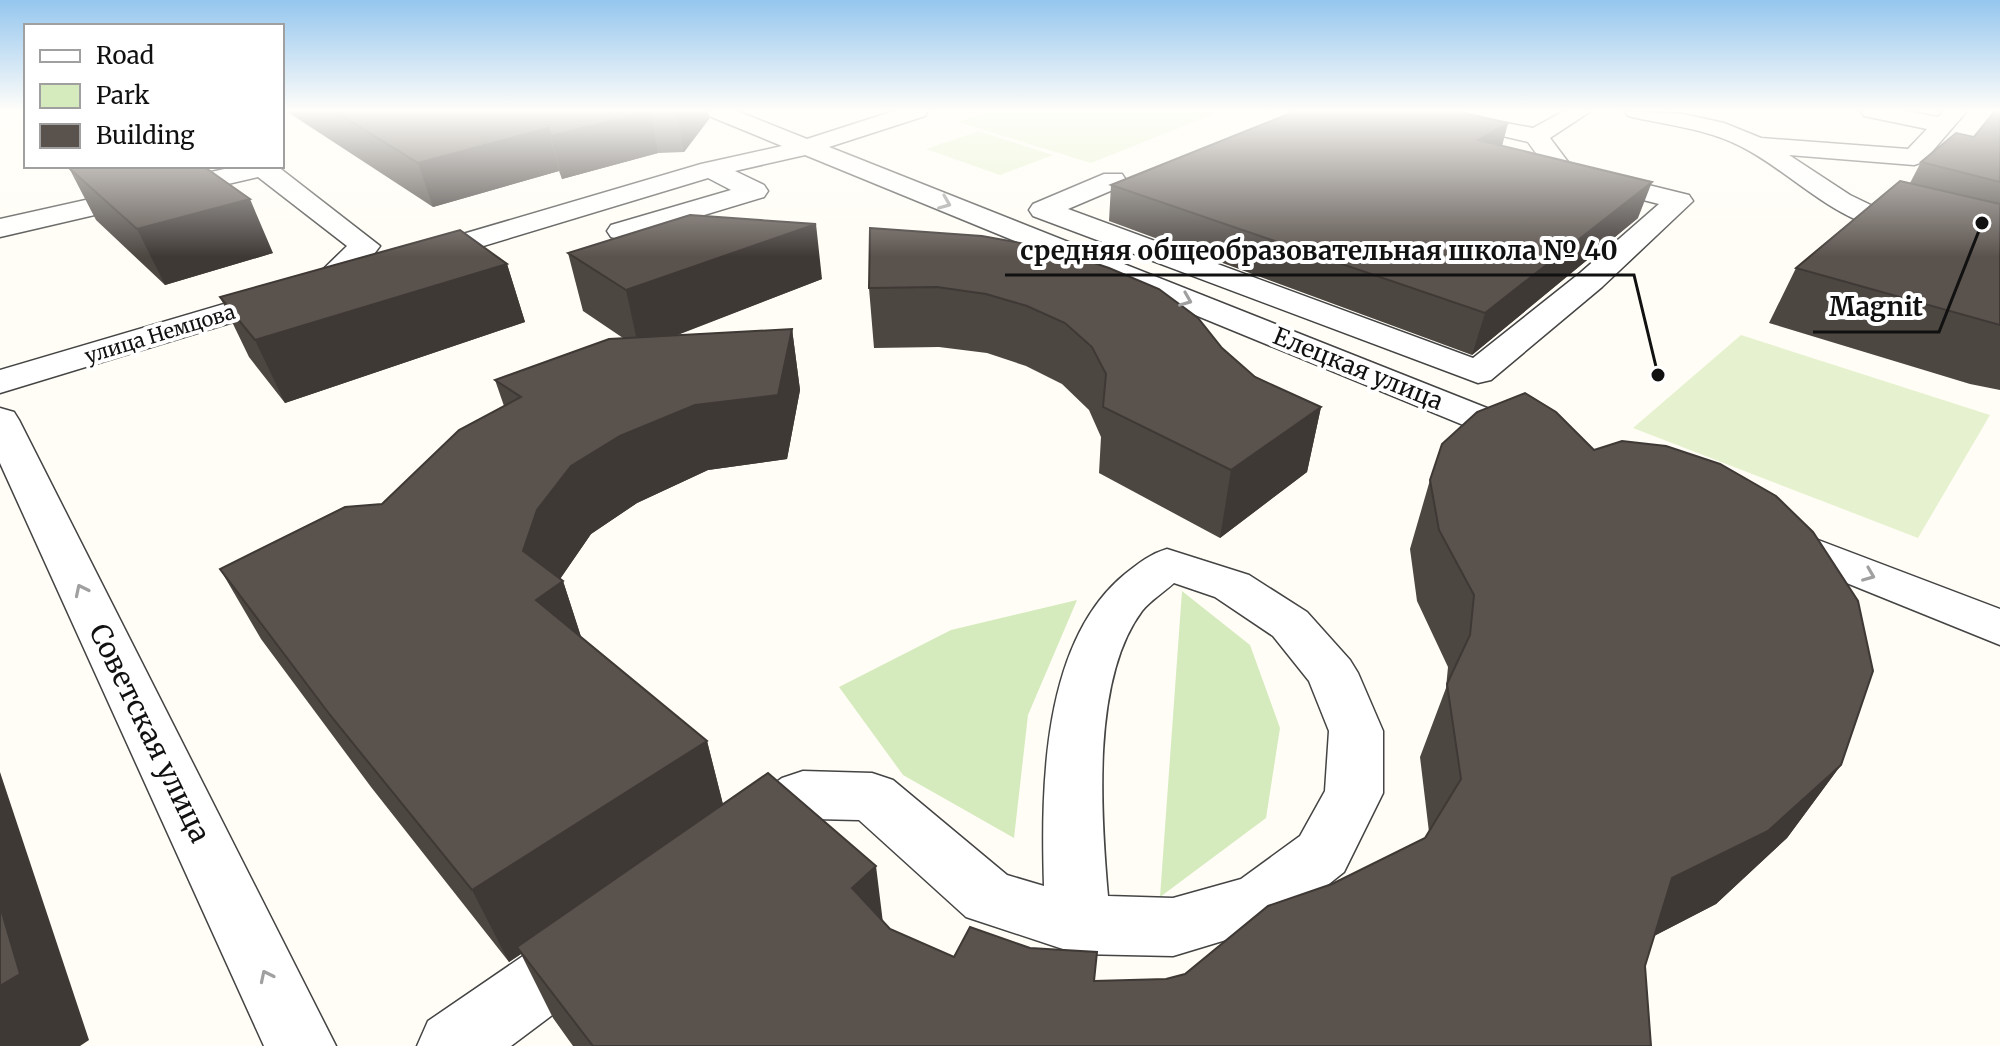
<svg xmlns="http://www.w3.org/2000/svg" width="2000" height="1046" font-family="Merriweather,serif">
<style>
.green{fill:#d5ebbd}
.pitch{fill:#e6f2cf}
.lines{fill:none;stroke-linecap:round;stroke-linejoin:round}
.minor-casing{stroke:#444;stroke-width:3}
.minor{fill:#fff;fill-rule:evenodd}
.wall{fill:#4d4742}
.shaded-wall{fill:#3f3936}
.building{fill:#5a524d;stroke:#3f3936;stroke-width:2}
.oneway{stroke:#a0a0a0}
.labels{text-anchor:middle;stroke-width:8;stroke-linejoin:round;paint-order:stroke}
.far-street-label{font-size:20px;fill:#111;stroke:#fff}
.street-label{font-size:24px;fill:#111;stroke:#fff}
.near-street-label{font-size:28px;fill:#111;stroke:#fff}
.leader{fill:none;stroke:#111;stroke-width:3}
.callout-dot{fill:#111;stroke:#fff;stroke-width:3}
.callout-label{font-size:26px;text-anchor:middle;font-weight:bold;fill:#111;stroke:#fff;stroke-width:8;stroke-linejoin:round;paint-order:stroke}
</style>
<rect width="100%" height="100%" fill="#fffdf5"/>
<path class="green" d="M 1182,591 L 1250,645 L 1280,728 L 1266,818 L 1160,897 Z
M 1077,600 L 1028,715 L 1014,838 L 903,775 L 839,687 L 951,630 Z"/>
<path class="pitch" d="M 990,111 L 1221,111 L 1091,163 L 958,122 Z
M 979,131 L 1053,155 L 1000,175 L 926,149 Z
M 1741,335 L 1990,415 L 1918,538 L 1633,428 Z"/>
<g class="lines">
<g class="minor-casing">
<path id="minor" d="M 706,111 L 737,111 L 807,139 L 894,111 L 928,111 L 925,116 L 829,147 L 1545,431 L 1551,439 L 1545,447 L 1531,451 L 1517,447 L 805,155 L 735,171 L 764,185 L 768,191 L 764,197 L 631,237 L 621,240 L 611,237 L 607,231 L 611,225 L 731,190 L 708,178 L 427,263 L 416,266 L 405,263 L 401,257 L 405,251 L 701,164 L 782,146 L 709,116 Z
M 1564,111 L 1591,111 L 1550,138 L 1571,166 L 1689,195 L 1693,201 L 1602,287 L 1491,380 L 1478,383 L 1033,216 L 1029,210 L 1033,204 L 1104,174 L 1122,174 L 1126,180 L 1122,186 L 1068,209 L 1473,358 L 1580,273 L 1659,204 L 1553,177 L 1528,142 L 1498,135 L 1494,130 L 1498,125 L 1506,123 L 1533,128 Z
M 1625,111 L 1683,114 L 1724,123 L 1761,138 L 1908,149 L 1927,129 L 1864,116 L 1861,111 L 1906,111 L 1938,117 L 1944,111 L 1967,111 L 1923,162 L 1914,165 L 1789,155 L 1850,195 L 1879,209 L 2000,243 L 2000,261 C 1953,249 1904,240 1859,221 C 1815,202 1782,167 1740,146 C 1705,128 1665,125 1628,116 Z
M 238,166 L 277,166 L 380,246 C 366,266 338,297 313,291 L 308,284 L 347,246 L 258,177 L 0,237 L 0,219 Z
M 285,286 L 296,289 L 301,296 L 296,303 L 0,393 L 0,370 Z
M 0,408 L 14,412 L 19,420 L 336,1046 L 264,1046 L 0,463 Z
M 1776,524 L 2000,609 L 2000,645 L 1760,548 L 1754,538 L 1760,528 Z
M 1167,549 L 1249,575 L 1307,612 L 1350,660 L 1358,673 L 1383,731 L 1383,793 L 1344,872 L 1281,922 L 1259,930 L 1173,956 L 1078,954 L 966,917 L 859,820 L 814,819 L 772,851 L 751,858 L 730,851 L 721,833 L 730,815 L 782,778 L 803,771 L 872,773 L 893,780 L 1007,875 L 1044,886 C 1041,787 1042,642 1125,574 C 1139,563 1150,554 1167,549 ZM 1174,583 L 1215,597 L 1273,636 L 1309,681 L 1329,731 L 1325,791 L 1300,836 L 1241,879 L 1173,898 L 1108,896 C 1101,816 1091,679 1142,611 C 1150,601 1164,592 1174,583 Z
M 584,921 L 607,930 L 617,952 L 607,974 L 511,1046 L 417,1046 L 428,1021 L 561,930 Z"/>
</g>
<use href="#minor" class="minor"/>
</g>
<path class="wall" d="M 286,111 L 708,111 L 709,119 L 684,152 L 658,153 L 562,179 L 559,171 L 433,207 Z
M 2000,111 L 2000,390 L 1970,384 L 1769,323 L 1796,268 L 1910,183 L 1921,162 L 1974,137 Z
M 1508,123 L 1502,146 L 1638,218 L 1472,355 L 1109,221 L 1111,185 Z
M 69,168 L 273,253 L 165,285 L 96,220 Z
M 870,228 L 1222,348 L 1255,377 L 1321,407 L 1307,472 L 1220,538 L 1099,473 L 1101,437 L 1089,410 L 1062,384 L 1026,366 L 987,353 L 939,347 L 874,348 L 869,288 Z
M 568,253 L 822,279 L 676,335 L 792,329 L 800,390 L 787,459 L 708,470 L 637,503 L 591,534 L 560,579 L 563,581 L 581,637 L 707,741 L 723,804 L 882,921 L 890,929 L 954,957 L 1094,981 L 1166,979 L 1185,974 L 1332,884 L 1425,838 L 1429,832 L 1420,757 L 1446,688 L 1448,667 L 1417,601 L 1410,549 L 1430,480 L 1841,765 L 1787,838 L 1716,904 L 1654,936 L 1645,966 L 1651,1046 L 573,1046 L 553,1018 L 521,954 L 509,962 L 371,787 L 261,639 L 220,569 L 382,504 L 504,406 L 495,380 L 623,338 L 583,311 Z
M 507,264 L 525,322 L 285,403 L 249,357 L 220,297 Z"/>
<path class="shaded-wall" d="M 650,111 L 658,153 L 562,179 L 551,136 Z
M 677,111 L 708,111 L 709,119 L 684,152 Z
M 1508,123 L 1499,156 L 1478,140 Z
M 548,128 L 559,171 L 433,207 L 418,163 Z
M 1652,182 L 1638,218 L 1472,355 L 1485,313 Z
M 250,199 L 273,253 L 165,285 L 137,229 Z
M 816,224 L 822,279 L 639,350 L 626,290 Z
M 507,264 L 525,322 L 285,403 L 255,340 Z
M 792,329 L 800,390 L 787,459 L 708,470 L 637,503 L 591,534 L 560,579 L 563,581 L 586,652 L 536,600 L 523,551 L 537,510 L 571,466 Z
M 1321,407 L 1307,472 L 1220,538 L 1231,470 Z
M 707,741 L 725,813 L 517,947 L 521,954 L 509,962 L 472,890 Z
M 1841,765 L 1787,838 L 1716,904 L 1625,951 L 1672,878 Z
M 0,772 L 89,1040 L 80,1046 L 0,1046 Z
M 876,866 L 885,939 L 852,888 Z"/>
<path class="building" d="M 334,111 L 677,111 L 650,111 L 551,136 L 548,128 L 418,163 Z
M 1296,111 L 1456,111 L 1508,123 L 1478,140 L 1652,182 L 1485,313 L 1111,185 Z
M 1995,111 L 2000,111 L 2000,182 L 1921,162 L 1956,133 L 1974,137 Z
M 79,166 L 203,166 L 250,199 L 137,229 L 69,168 Z
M 1900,181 L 2000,204 L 2000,325 L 1796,268 Z
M 690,215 L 816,224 L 626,290 L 568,253 Z
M 870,228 L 982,236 L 1053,249 L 1109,268 L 1159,289 L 1198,318 L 1222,348 L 1255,377 L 1321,407 L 1231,470 L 1103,407 L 1106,374 L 1092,347 L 1065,323 L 1027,306 L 986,294 L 937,287 L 869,288 Z
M 460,230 L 507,264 L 255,340 L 220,297 Z
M 792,329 L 778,395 L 695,405 L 620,436 L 571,466 L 537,510 L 523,551 L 563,581 L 536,600 L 707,741 L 472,890 L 330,715 L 220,569 L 345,507 L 382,504 L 459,430 L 521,397 L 495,380 L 609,339 Z
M 1525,393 L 1556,412 L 1594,450 L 1622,441 L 1666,446 L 1720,464 L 1776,496 L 1813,532 L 1858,601 L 1873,671 L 1841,765 L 1768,831 L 1672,878 L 1645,966 L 1651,1046 L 593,1046 L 517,947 L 768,773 L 876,866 L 852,888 L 890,929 L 954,957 L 970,927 L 1030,948 L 1097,952 L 1094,981 L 1166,979 L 1185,974 L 1268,906 L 1332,884 L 1425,838 L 1461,779 L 1447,684 L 1470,635 L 1474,595 L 1439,530 L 1430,480 L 1442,444 L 1477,412 Z
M 0,906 L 20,974 L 0,986 Z"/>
<defs><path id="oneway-chevron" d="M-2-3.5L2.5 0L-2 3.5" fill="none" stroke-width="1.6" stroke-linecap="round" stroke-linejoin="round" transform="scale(2)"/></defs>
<g class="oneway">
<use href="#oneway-chevron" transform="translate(945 203) rotate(22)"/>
<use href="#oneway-chevron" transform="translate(1186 300) rotate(22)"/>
<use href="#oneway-chevron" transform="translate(1869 575) rotate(22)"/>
<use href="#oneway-chevron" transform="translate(81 590) rotate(-116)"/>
<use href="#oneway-chevron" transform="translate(266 976) rotate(-116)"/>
</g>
<linearGradient id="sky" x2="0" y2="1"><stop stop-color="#95c6ee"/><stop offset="0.43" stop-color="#fffefa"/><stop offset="1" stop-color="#fffefa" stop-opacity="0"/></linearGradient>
<rect width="2000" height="257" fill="url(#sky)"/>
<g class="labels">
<g class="far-street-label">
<text transform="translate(160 334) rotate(-17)" y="7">улица Немцова</text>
</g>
<g class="street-label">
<text transform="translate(1358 369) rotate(22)" y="8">Елецкая улица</text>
</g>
<g class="near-street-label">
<text transform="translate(150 733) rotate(64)" y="10">Советская улица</text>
</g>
</g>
<path class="leader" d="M1658 375L1634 275H1005M1982 223L1939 332H1813"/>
<g class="callout-dot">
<circle cx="1658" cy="375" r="8"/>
<circle cx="1982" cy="223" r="8"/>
</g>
<g class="callout-label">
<text x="1319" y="260">средняя общеобразовательная школа № 40</text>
<text x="1876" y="316">Magnit</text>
</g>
<rect x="24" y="24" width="260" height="144" fill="#ffffff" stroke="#a0a0a0" stroke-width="2"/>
<rect x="40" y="50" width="40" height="12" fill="#ffffff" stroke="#a0a0a0" stroke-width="2"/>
<text x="96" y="64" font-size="24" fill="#111111">Road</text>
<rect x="40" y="84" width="40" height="24" fill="#d5ebbd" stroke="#a0a0a0" stroke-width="2"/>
<text x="96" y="104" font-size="24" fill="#111111">Park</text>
<rect x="40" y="124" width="40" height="24" fill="#5a524d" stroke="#a0a0a0" stroke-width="2"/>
<text x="96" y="144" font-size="24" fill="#111111">Building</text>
</svg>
